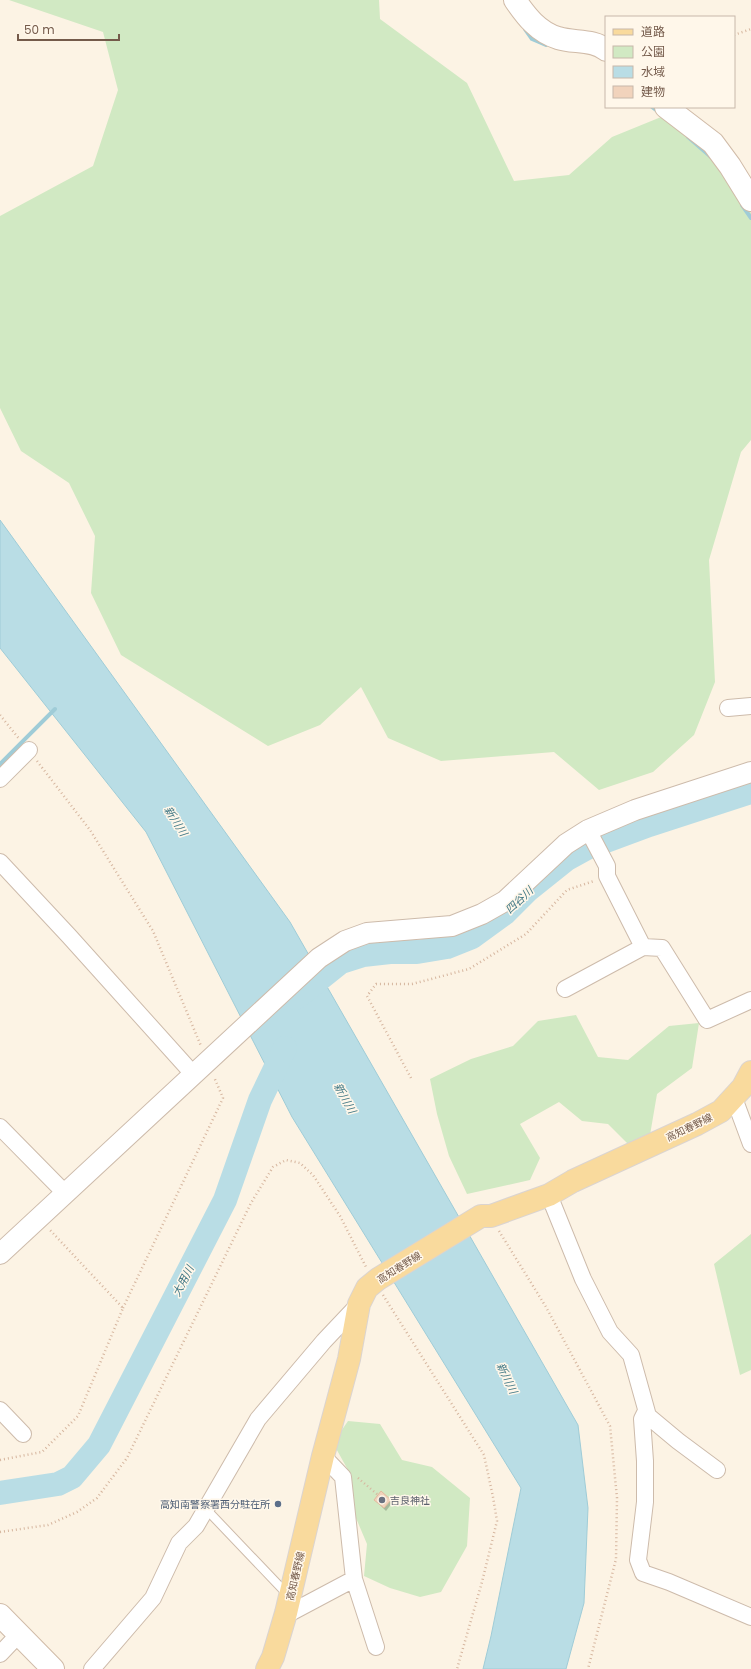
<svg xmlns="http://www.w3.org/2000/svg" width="751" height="1669" font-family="Poppins,'Noto Sans JP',sans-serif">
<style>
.green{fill:#d1e9c3}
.water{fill:#b9dde5;stroke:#9fccd7}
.shadow{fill:#0003}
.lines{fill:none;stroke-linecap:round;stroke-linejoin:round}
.stream{stroke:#9fccd7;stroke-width:4}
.river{stroke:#b9dde5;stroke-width:24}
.building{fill:#f1d3bc;stroke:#e3ba9d}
.service-casing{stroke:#cdbbab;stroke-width:10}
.minor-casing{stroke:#cdbbab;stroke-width:18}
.tertiary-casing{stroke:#cdbbab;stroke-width:22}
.secondary-casing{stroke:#d0bba8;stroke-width:24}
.primary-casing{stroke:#dbd4d0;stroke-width:24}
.path{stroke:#d6b69f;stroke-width:2.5;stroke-dasharray:1 3;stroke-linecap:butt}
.service{stroke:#fff;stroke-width:8}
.minor{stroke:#fff;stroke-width:16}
.tertiary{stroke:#fff;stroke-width:20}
.secondary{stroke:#fff;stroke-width:22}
.primary{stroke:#f9da9d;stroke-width:22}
.worship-dot{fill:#6b7280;stroke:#fff7ea;stroke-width:1.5}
.service-dot{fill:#5c6f8a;stroke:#fff7ea;stroke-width:1.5}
.labels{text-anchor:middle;stroke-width:3;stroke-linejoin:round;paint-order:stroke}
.street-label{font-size:10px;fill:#745a4a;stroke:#fff7ea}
.worship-label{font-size:10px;fill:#5b616d;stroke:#fff7ea;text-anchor:start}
.service-label{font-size:10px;fill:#4e5e75;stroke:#fff7ea;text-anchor:end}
.water-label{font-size:11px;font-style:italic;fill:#447a87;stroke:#fff7ea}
</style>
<rect width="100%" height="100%" fill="#fcf3e4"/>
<path class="green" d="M 9,0 L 379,0 L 380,19 L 467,83 L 514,181 L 569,175 L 612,137 L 666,115 L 713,148 L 751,213 L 751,440 L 741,452 L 709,560 L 715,682 L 694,735 L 653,772 L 599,790 L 554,752 L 441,761 L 388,738 L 361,687 L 320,725 L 268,746 L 121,655 L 91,593 L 95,536 L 69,483 L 21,451 L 0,408 L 0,216 L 93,166 L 118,90 L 103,32 Z
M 576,1015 L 598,1057 L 628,1060 L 669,1026 L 699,1023 L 692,1068 L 657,1094 L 650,1135 L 630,1146 L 608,1124 L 582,1121 L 559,1102 L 520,1124 L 540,1158 L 530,1180 L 467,1194 L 449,1156 L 437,1114 L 430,1079 L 471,1059 L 513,1046 L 538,1021 Z
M 751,1234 L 751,1370 L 740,1375 L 714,1264 Z
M 348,1421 L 380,1424 L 402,1460 L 432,1467 L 470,1498 L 467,1546 L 441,1592 L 420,1597 L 390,1588 L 364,1576 L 367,1544 L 353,1511 L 348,1470 L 333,1443 Z"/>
<path class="water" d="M 0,520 L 290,922 L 578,1425 L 588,1508 L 584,1603 L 566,1669 L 483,1669 L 491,1636 L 521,1488 L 292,1117 L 146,832 L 0,648 Z"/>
<path class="shadow" d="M 375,1500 L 390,1500 L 392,1503 L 386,1511 Z"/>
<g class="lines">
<path class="stream" d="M 525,29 L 532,39 L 546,45
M 652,107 L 660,113
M 688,137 L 711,157
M 742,205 L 751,218
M 0,764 L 55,709"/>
<path class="river" d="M 296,998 L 341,962 L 363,955 L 390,952 L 417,952 L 447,947 L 472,937 L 505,913 L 527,891 L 567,859 L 587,848 L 649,825 L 751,792
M 0,1493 L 58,1484 L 72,1477 L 99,1445 L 225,1200 L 260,1100 L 285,1048"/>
</g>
<path class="building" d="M 381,1491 L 391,1500 L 384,1508 L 374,1500 Z"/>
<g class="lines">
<g class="service-casing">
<path id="service" d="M 206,1509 L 288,1595"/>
</g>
<g class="minor-casing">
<path id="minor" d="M 728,708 L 751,706
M 0,779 L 29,750
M 588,830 L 607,866 L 607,876 L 643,947 L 662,948 L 707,1020 L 751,1000
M 0,862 L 69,936 L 194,1075
M 565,989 L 643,947
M 734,1098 L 751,1144
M 0,1127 L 65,1193
M 549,1195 L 583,1279 L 610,1332 L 631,1355 L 648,1416 L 678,1441 L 717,1470
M 0,1410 L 23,1434
M 646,1411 L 642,1419 L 645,1461 L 645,1502 L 638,1560 L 643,1573 L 669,1582 L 751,1617
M 354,1579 L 376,1647
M 286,1613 L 290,1613 L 354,1579 L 343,1477 L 323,1456
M 0,1654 L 19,1634
M 92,1669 L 153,1598 L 179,1543 L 196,1526 L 258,1419 L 324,1341 L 359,1304"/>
</g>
<g class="tertiary-casing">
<path id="tertiary" d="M 0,1254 L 319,958 L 345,941 L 367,933 L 452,926 L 482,914 L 505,901 L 566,844 L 588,830 L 635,810 L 751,772"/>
</g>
<g class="secondary-casing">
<path id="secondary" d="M 515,0 C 526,16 538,32 558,38 C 573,43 594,39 606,50
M 666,107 L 713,143 L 730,166 L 751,200
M 0,1615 L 53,1669"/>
</g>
<g class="primary-casing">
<path id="primary" d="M 267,1669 L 273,1657 L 286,1613 L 323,1456 L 349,1359 L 359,1304 L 367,1288 L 378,1279 L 481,1216 L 491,1216 L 549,1195 L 573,1181 L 697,1124 L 721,1111 L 743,1087 L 751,1072"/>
</g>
<path class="path" d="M 734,35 L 751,29
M 0,715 L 20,740
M 37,761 L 90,830 L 153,931 L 201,1046
M 411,1078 L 367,996 L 376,984 L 412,984 L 469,969 L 526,934 L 567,890 L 594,881
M 499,1231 L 546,1307 L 610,1426 L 617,1498 L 616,1559 L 588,1669
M 383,1295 L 484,1455 L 493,1497 L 497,1521 L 482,1582 L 457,1669
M 123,1308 L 223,1098 L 214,1077
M 0,1460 L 42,1452 L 78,1416 L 123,1308 L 50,1230
M 358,1478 L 378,1495
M 0,1532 L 48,1525 L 77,1512 L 97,1498 L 127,1458 L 251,1203 L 273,1167 L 286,1160 L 300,1163 L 313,1175 L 340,1216 L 366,1267"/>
<use href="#service" class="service"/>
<use href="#minor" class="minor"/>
<use href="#tertiary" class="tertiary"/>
<use href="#secondary" class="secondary"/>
<use href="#primary" class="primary"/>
</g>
<circle class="worship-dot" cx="382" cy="1500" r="4"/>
<circle class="service-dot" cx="278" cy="1504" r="4"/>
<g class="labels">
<g class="street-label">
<text transform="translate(689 1127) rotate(-26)" y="4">高知春野線</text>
<text transform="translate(399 1267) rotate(-32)" y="4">高知春野線</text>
<text transform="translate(295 1576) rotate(-77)" y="4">高知春野線</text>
</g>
<g class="worship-label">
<text x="390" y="1504">吉良神社</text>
</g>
<g class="service-label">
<text x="270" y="1508">高知南警察署西分駐在所</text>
</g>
<g class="water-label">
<text transform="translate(176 821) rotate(58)" y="4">新川川</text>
<text transform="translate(519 900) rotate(-43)" y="4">四谷川</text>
<text transform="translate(345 1098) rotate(61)" y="4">新川川</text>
<text transform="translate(183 1281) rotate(-63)" y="4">大用川</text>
<text transform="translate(507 1378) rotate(64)" y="4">新川川</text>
</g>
</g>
<rect x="605" y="16" width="130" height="92" fill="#fff7ea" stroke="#c7b8aa"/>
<rect x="613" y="29" width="20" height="6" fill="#f9da9d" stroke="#c7b8aa"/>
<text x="641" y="36" font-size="12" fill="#745a4a">道路</text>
<rect x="613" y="46" width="20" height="12" fill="#d1e9c3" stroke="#c7b8aa"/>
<text x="641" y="56" font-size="12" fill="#745a4a">公園</text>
<rect x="613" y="66" width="20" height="12" fill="#b9dde5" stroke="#c7b8aa"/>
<text x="641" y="76" font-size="12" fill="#745a4a">水域</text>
<rect x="613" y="86" width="20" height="12" fill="#f1d3bc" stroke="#c7b8aa"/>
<text x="641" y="96" font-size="12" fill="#745a4a">建物</text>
<path d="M18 34v6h101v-6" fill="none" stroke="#745a4a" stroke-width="2"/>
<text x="24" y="34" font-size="12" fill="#745a4a" stroke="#fff7ea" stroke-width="3" paint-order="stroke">50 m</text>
</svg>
